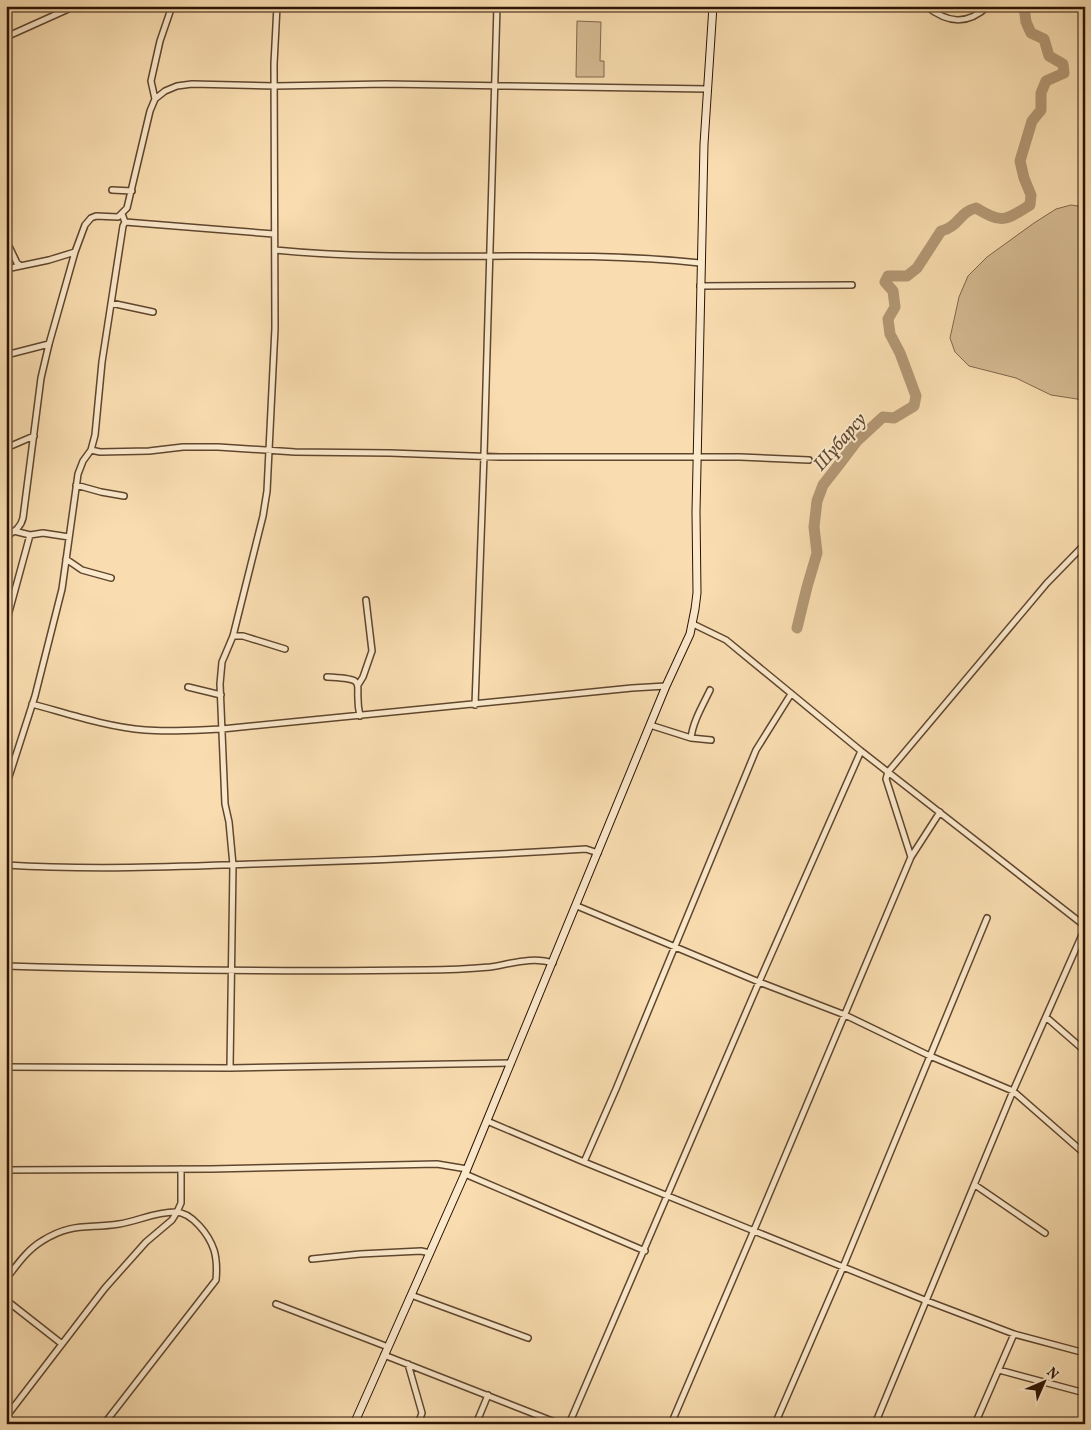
<svg xmlns="http://www.w3.org/2000/svg" width="1091" height="1430" font-family="Vollkorn,serif">
<style>
.green{fill:#d6bb93;stroke:#81674b}
.lines{fill:none;stroke-linecap:round;stroke-linejoin:round}
.river{stroke:#b39875;stroke-width:11}
.street-casing{stroke:#5f462e;stroke-width:8}
.secondary-casing{stroke:#2c1303;stroke-width:9}
.street{stroke:#fbe9cc;stroke-width:5}
.secondary{stroke:#fbe9cc;stroke-width:7}
.labels{text-anchor:middle;stroke-width:4;stroke-linejoin:round;paint-order:stroke}
.water-label{font-size:19px;font-style:italic;fill:#624831;stroke:#fbe9cc}
</style>
<rect width="100%" height="100%" fill="#f9ddb0"/>
<filter id="stains"><feTurbulence type="fractalNoise" baseFrequency=".004" numOctaves="4"/><feColorMatrix values="0 0 0 0 .2 0 0 0 0 .09 0 0 0 0 .02 0 0 0 .5 -.17"/></filter>
<radialGradient id="worn" r=".72"><stop offset=".6" stop-color="#630" stop-opacity="0"/><stop offset="1" stop-color="#630" stop-opacity=".3"/></radialGradient>
<path class="green" d="M 577,21 L 601,22 L 600,61 L 604,61 L 604,77 L 576,77 Z
M 1071,205 L 1085,207 L 1085,401 L 1077,399 L 1051,395 L 1016,378 L 969,366 L 955,352 L 950,338 L 959,297 L 968,276 L 987,257 L 1034,223 L 1056,209 Z"/>
<g class="lines">
<path class="river" d="M 797,628 L 807,587 L 817,553 L 814,527 L 817,501 L 823,485 L 841,462 L 857,441 L 883,417 L 894,418 L 914,406 L 916,396 L 900,353 L 890,334 L 888,319 L 895,307 L 893,291 L 885,282 L 888,276 L 907,276 L 917,268 L 941,231 C 959,227 959,212 976,208 C 1003,224 1004,221 1030,205 L 1031,195 L 1024,178 L 1020,161 L 1032,121 L 1041,110 L 1041,93 L 1046,81 L 1064,73 L 1063,64 L 1049,56 L 1044,39 L 1031,33 L 1026,22 L 1024,6"/>
<g class="street-casing">
<path id="street" d="M 926,6 C 947,23 967,26 988,6
M 6,37 L 75,6
M 155,99 L 151,81 L 160,41 L 172,6
M 112,190 L 132,191
M 125,222 L 274,234
M 6,240 L 17,263 L 20,265
M 275,250 C 416,264 559,248 700,263
M 6,269 L 49,260 L 75,252
M 700,286 L 852,285
M 111,303 L 153,312
M 6,355 L 49,344
M 6,448 L 34,436
M 91,450 L 100,452 L 149,451 L 183,447 L 218,447 L 295,452 L 390,453 L 500,457 L 740,457 L 809,460
M 76,485 L 101,492 L 124,496
M 14,531 L 30,535 L 43,533 L 69,537
M 6,536 C 15,532 21,527 23,518 L 41,378 L 49,344 L 75,252 L 85,225 L 91,218 L 96,216 L 118,217 L 127,208 L 150,111 L 155,99 L 165,91 L 177,86 L 192,84 L 275,86 L 386,84 L 708,89
M 66,559 L 82,570 L 111,578
M 6,623 L 30,535
M 693,624 L 726,640 L 861,751 L 1085,926
M 233,636 L 243,636 L 285,649
M 327,677 C 372,679 352,682 360,716
M 358,685 L 363,677 L 372,651 L 366,600
M 188,687 L 221,695
M 32,704 C 69,714 107,727 145,730 C 170,732 196,730 222,729 L 632,688 L 666,686
M 475,705 L 484,455 L 497,6
M 650,725 L 691,738 L 711,740
M 691,738 C 693,721 703,705 710,690
M 6,786 L 35,696 L 62,589 L 78,474 L 83,461 L 91,450 L 95,435 L 102,362 L 123,226 L 125,222 L 122,214
M 911,857 L 886,779 L 888,772 L 1047,583 L 1085,544
M 6,865 C 88,870 171,867 253,864 C 364,861 475,856 586,849 L 598,853
M 577,906 L 759,982 L 845,1015 L 930,1056 L 1013,1091 L 1085,1154
M 6,966 C 146,970 286,972 426,970 C 447,970 468,969 490,967 C 510,964 533,956 553,963
M 1046,1017 L 1085,1051
M 6,1067 L 230,1068 L 511,1063
M 230,1068 L 233,865 L 229,822 L 225,804 L 220,684 L 222,662 L 233,636 L 263,516 L 267,491 L 275,328 L 274,64 L 277,6
M 487,1121 L 584,1162 L 927,1301 L 1014,1334 L 1085,1353
M 584,1162 L 616,1089 L 756,750 L 791,694
M 6,1170 L 211,1169 L 437,1164 L 467,1169
M 465,1174 L 645,1251
M 975,1185 L 1045,1233
M 312,1259 L 360,1254 L 421,1251 L 430,1253
M 6,1279 C 17,1265 27,1250 42,1241 C 72,1222 88,1229 119,1224 C 138,1221 155,1212 175,1212 C 192,1212 209,1235 214,1250 C 217,1260 217,1269 216,1280 L 104,1424
M 411,1295 L 528,1338
M 6,1300 L 62,1344
M 276,1304 L 388,1347
M 384,1355 L 560,1424
M 408,1364 L 422,1413 L 418,1424
M 999,1370 L 1085,1393
M 6,1417 L 105,1288 L 146,1242 L 172,1220 L 177,1212 L 181,1203 L 181,1169
M 476,1424 L 488,1395
M 569,1424 L 759,982 L 861,751
M 671,1424 L 754,1230 L 911,857 L 940,812
M 775,1424 L 843,1267 L 987,918
M 875,1424 L 1013,1091 L 1085,928
M 975,1424 L 1014,1334"/>
</g>
<g class="secondary-casing">
<path id="secondary" d="M 354,1424 L 467,1169 L 666,686 L 690,634 L 695,609 L 697,593 L 696,512 L 704,144 L 713,6"/>
</g>
<use href="#street" class="street"/>
<use href="#secondary" class="secondary"/>
</g>
<g class="labels">
<g class="water-label">
<text transform="translate(839 441) rotate(-49)" y="7">Шұбарсу</text>
</g>
</g>
<rect width="1091" height="1430" fill="none" stroke="#f9ddb0" stroke-width="25"/>
<rect x="8" y="8" width="1076" height="1415" fill="none" stroke="#2c1303" stroke-width="2.5"/>
<rect x="12" y="12" width="1066" height="1405" fill="none" stroke="#2c1303"/>
<g transform="translate(1044 1382) rotate(45)" stroke="#fbe9cc" stroke-width="4" paint-order="stroke">
<path d="M0-4L9 19L0 12L-9 19Z" fill="#2c1303"/>
<text y="-8" font-size="14" font-weight="bold" text-anchor="middle" fill="#2c1303">N</text>
</g>
<rect width="100%" height="100%" filter="url(#stains)"/>
<rect width="100%" height="100%" fill="url(#worn)"/>
</svg>
